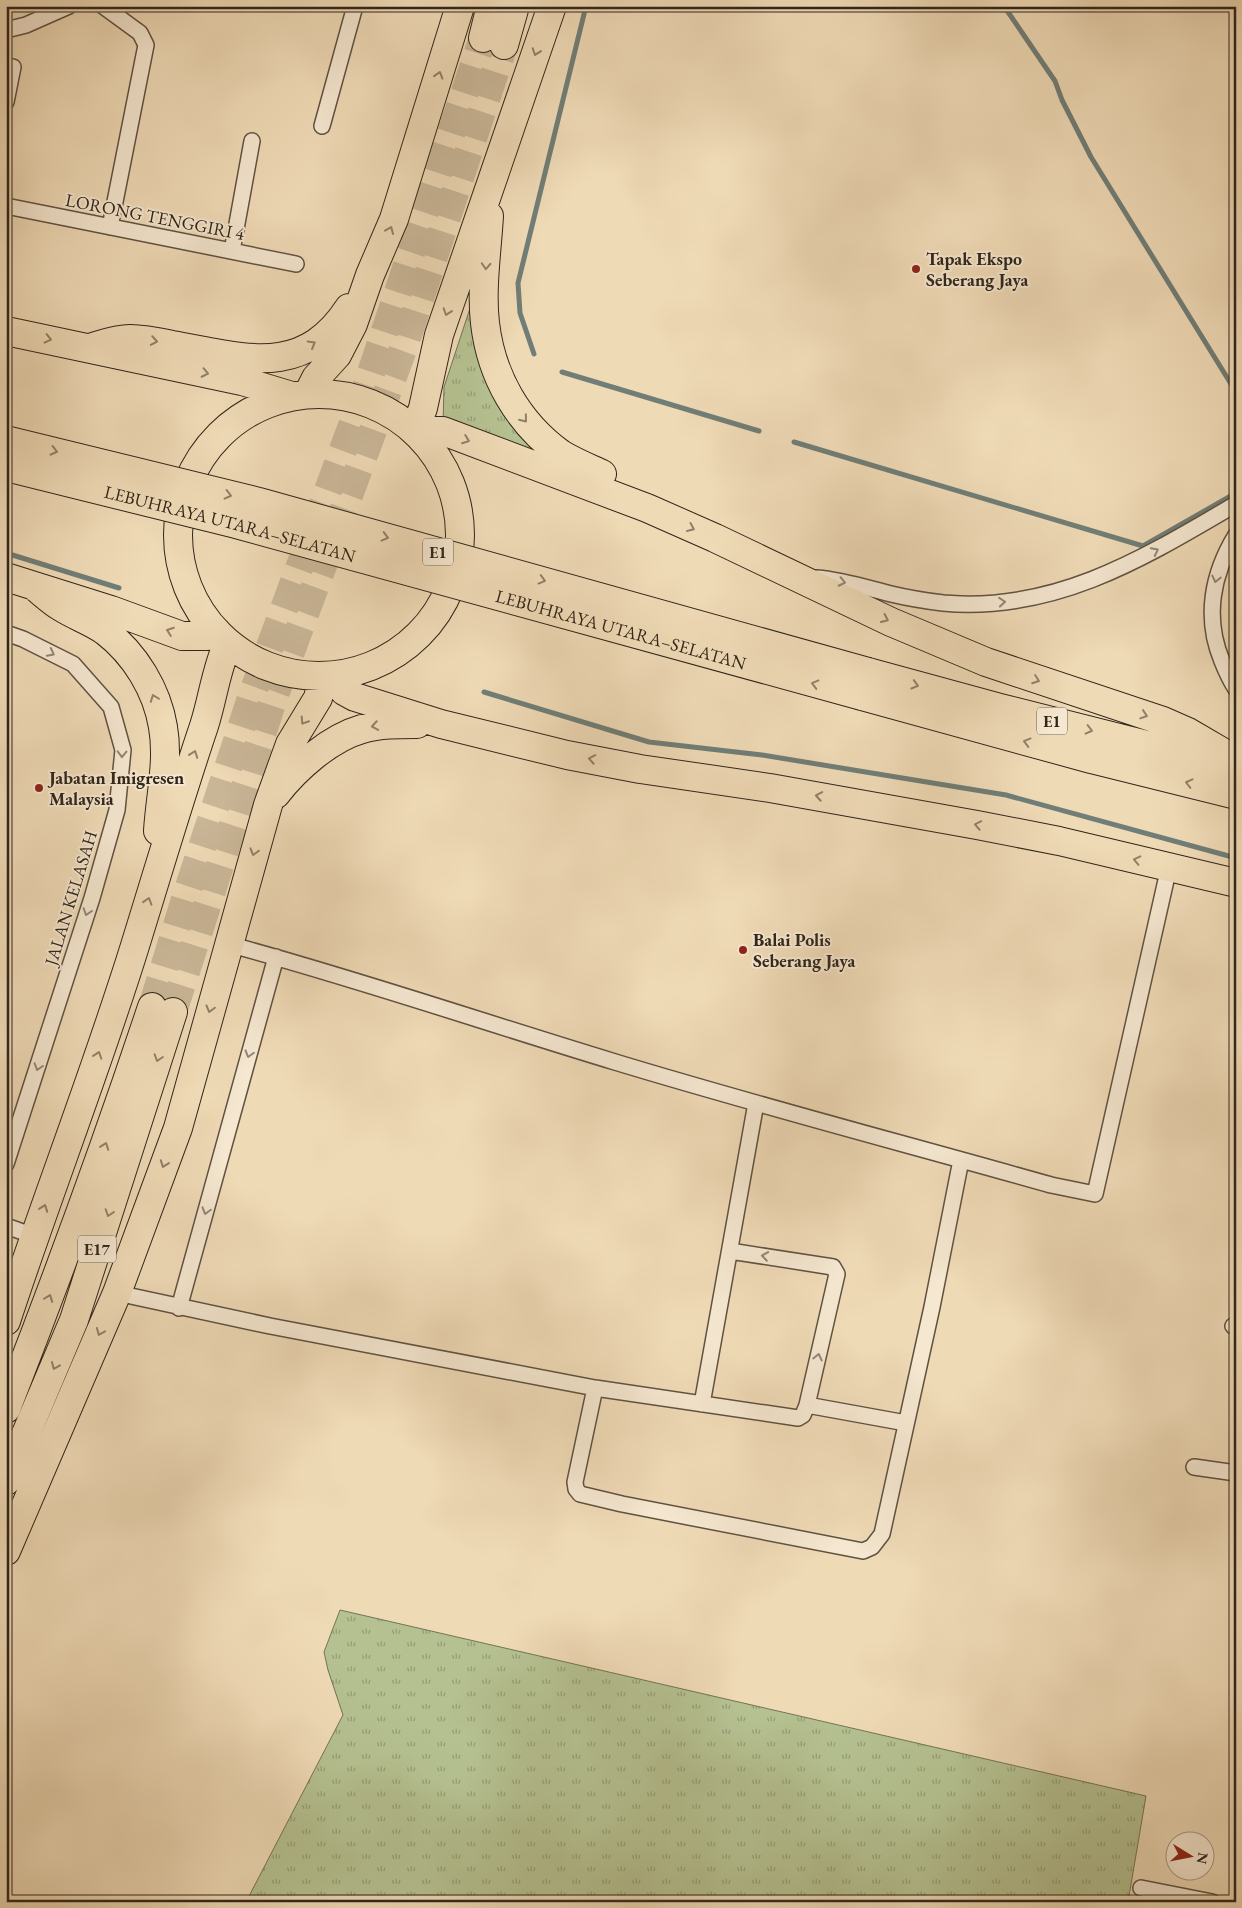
<svg xmlns="http://www.w3.org/2000/svg" width="1242" height="1908" font-family="'EB Garamond',serif">
<style>
.grass{fill:url(#grass-tufts);stroke:#727356}
.lines{fill:none;stroke-linecap:round;stroke-linejoin:round}
.stream{stroke:#707e77;stroke-width:5}
.motorway-tunnel{stroke:#c9b697;stroke-width:28;stroke-dasharray:28 14;stroke-linecap:butt}
.minor-casing{stroke:#605241;stroke-width:18}
.motorway-casing{stroke:#30251a;stroke-width:30}
.minor{stroke:#f5e7d0;stroke-width:15}
.motorway{stroke:#efdab6;stroke-width:28}
.motorway-bridge-casing{stroke:#30251a;stroke-width:30;stroke-linecap:butt}
.motorway-bridge{stroke:#efdab6;stroke-width:28}
.oneway{stroke:#908068}
.oneway2{stroke:#928675}
.poi-dot{fill:#8f2418;stroke:#f5e7d0;stroke-width:2}
.labels{text-anchor:middle;stroke-width:4;stroke-linejoin:round;paint-order:stroke}
.shield{fill:#f5e7d0;stroke:#6b5f51;stroke-width:1}
.shield-label{font-size:16px;font-weight:bold;fill:#30251a}
.street-label{font-size:18px;fill:#30251a;stroke:#f5e7d0}
.poi-label{font-size:18px;font-weight:bold;fill:#30251a;stroke:#f5e7d0;text-anchor:start}
</style>
<defs>
<pattern id="grass-tufts" width="24" height="20" patternUnits="userSpaceOnUse" patternTransform="scale(1.25)"><rect width="24" height="20" fill="#b5c191"/><path d="M3 7l-1-3M5 7V3M7 7l1-3M15 17l-1-3M17 17v-4M19 17l1-3" fill="none" stroke="#949d76"/></pattern>
</defs>
<rect width="100%" height="100%" fill="#efdab6"/>
<filter id="stains"><feTurbulence type="fractalNoise" baseFrequency=".004" numOctaves="4"/><feColorMatrix values="0 0 0 0 .2 0 0 0 0 .09 0 0 0 0 .02 0 0 0 .5 -.17"/></filter>
<radialGradient id="worn" r=".72"><stop offset=".6" stop-color="#630" stop-opacity="0"/><stop offset="1" stop-color="#630" stop-opacity=".3"/></radialGradient>
<path class="grass" d="M 481,275 L 477,327 L 576,476 L 443,424 L 444,387 Z
M 340,1610 L 1146,1796 L 1128,1902 L 246,1902 L 343,1715 L 328,1670 L 324,1652 Z"/>
<g class="lines">
<path class="stream" d="M 1005,6 L 1008,12 L 1055,81 L 1062,100 L 1091,157 L 1236,392
M 534,354 L 520,313 L 518,283 L 586,6
M 562,372 L 759,431
M 794,442 L 1143,546 L 1236,493
M 6,553 L 119,588
M 484,692 L 649,742 L 762,755 L 1006,795 L 1236,858"/>
<path class="motorway-tunnel" d="M 152,1007 L 187,893 L 252,695 L 366,388 L 483,38
M 173,1012 L 273,700 L 404,347 L 504,45"/>
<g class="minor-casing">
<path id="minor" d="M 103,6 L 140,33 L 146,45 L 110,227
M 6,30 L 26,25 L 69,6
M 6,102 L 13,67
M 322,126 L 355,6
M 6,206 L 296,264
M 232,251 L 252,141
M 1236,535 C 1212,574 1204,618 1222,661 C 1226,671 1230,680 1236,689
M 817,578 C 842,580 867,588 891,594 C 908,598 926,601 943,603 C 1055,613 1144,558 1236,504
M 6,633 L 23,639 L 73,664 L 111,707 L 123,750 L 117,810 L 92,898 L 6,1164
M 228,944 C 358,979 486,1023 615,1062 C 760,1106 906,1144 1051,1185 L 1095,1194 L 1169,867
M 6,1226 L 34,1236
M 117,1293 L 270,1326 L 595,1388 L 798,1418 L 803,1415 L 807,1405 L 837,1274 L 833,1267 L 730,1251
M 179,1308 L 276,957
M 1233,1326 L 1236,1327
M 595,1388 L 575,1482 L 576,1489 L 580,1494 L 622,1504 L 863,1551 L 872,1547 L 882,1534 L 932,1307 L 961,1160
M 702,1404 L 756,1103
M 807,1405 L 906,1423
M 1194,1467 L 1236,1473
M 1141,1888 L 1212,1902"/>
</g>
<g class="motorway-casing">
<path id="motorway" d="M 483,38 L 491,6
M 504,45 L 515,6
M 489,216 C 487,250 481,289 485,323 C 491,376 518,423 561,454 C 574,462 589,468 602,474
M 6,331 L 242,381 L 292,396
M 89,348 C 103,344 116,339 130,339 C 144,339 158,342 172,345 C 242,357 302,380 349,308
M178 535a141 141 0 1 1 282 0a141 141 0 1 1-282 0Z
M 308,394 L 316,378 L 337,355 L 353,324 L 370,275 L 394,219 L 460,6
M 415,430 L 423,408 L 439,335 L 552,6
M 419,435 L 432,431 L 443,431 L 647,508 L 715,538 L 891,622 L 986,662 L 1163,721 L 1188,732 L 1236,760
M 6,577 L 111,610 L 182,636 L 207,636 L 217,632
M 34,586 C 43,593 51,601 61,607 C 75,616 91,621 105,631 C 135,654 157,690 163,727 C 169,761 160,797 158,831
M 868,672 L 1000,708 L 1230,766
M 333,676 L 344,691 L 355,697 L 441,724 L 567,755 L 640,769 L 770,788 L 977,825 L 1059,841 L 1236,883
M 862,696 L 1091,759 L 1236,795
M 276,794 C 296,768 330,738 362,729 C 380,724 398,724 417,724
M 6,1321 C 47,1196 95,1074 134,949 C 157,875 179,800 204,726 C 213,698 216,669 228,643
M 6,1409 C 58,1276 107,1142 152,1007
M 6,1481 L 74,1320 L 173,1012
M 6,1551 L 117,1293 L 178,1128 L 268,805 L 290,744 L 318,698 L 323,677"/>
</g>
<use href="#minor" class="minor"/>
<use href="#motorway" class="motorway"/>
<g class="motorway-bridge-casing">
<g id="motorway-bridge">
<path d="M 6,440 L 259,502 L 868,672"/>
<path id="s1" d="M 6,467 L 236,524 L 862,696"/>
</g>
</g>
<use href="#motorway-bridge" class="motorway-bridge"/>
</g>
<defs><path id="oneway-chevron" d="M-2-3.5L2.5 0L-2 3.5" fill="none" stroke-width="1.6" stroke-linecap="round" stroke-linejoin="round" transform="scale(1.25)"/></defs>
<g class="oneway">
<use href="#oneway-chevron" transform="translate(536 52) rotate(109)"/>
<use href="#oneway-chevron" transform="translate(439 75) rotate(-73)"/>
<use href="#oneway-chevron" transform="translate(390 230) rotate(-67)"/>
<use href="#oneway-chevron" transform="translate(486 266) rotate(93)"/>
<use href="#oneway-chevron" transform="translate(447 312) rotate(109)"/>
<use href="#oneway-chevron" transform="translate(48 339) rotate(13)"/>
<use href="#oneway-chevron" transform="translate(154 341) rotate(10)"/>
<use href="#oneway-chevron" transform="translate(312 344) rotate(-30)"/>
<use href="#oneway-chevron" transform="translate(205 373) rotate(12)"/>
<use href="#oneway-chevron" transform="translate(524 419) rotate(51)"/>
<use href="#oneway-chevron" transform="translate(466 440) rotate(21)"/>
<use href="#oneway-chevron" transform="translate(54 451) rotate(14)"/>
<use href="#oneway-chevron" transform="translate(228 495) rotate(14)"/>
<use href="#oneway-chevron" transform="translate(691 528) rotate(24)"/>
<use href="#oneway-chevron" transform="translate(385 537) rotate(15)"/>
<use href="#oneway-chevron" transform="translate(542 580) rotate(15)"/>
<use href="#oneway-chevron" transform="translate(885 619) rotate(25)"/>
<use href="#oneway-chevron" transform="translate(170 631) rotate(-160)"/>
<use href="#oneway-chevron" transform="translate(1036 680) rotate(20)"/>
<use href="#oneway-chevron" transform="translate(815 684) rotate(-165)"/>
<use href="#oneway-chevron" transform="translate(915 685) rotate(16)"/>
<use href="#oneway-chevron" transform="translate(154 698) rotate(-111)"/>
<use href="#oneway-chevron" transform="translate(1144 715) rotate(18)"/>
<use href="#oneway-chevron" transform="translate(304 721) rotate(123)"/>
<use href="#oneway-chevron" transform="translate(375 726) rotate(170)"/>
<use href="#oneway-chevron" transform="translate(1089 730) rotate(14)"/>
<use href="#oneway-chevron" transform="translate(1027 742) rotate(-165)"/>
<use href="#oneway-chevron" transform="translate(194 754) rotate(-70)"/>
<use href="#oneway-chevron" transform="translate(592 759) rotate(-169)"/>
<use href="#oneway-chevron" transform="translate(1189 783) rotate(-166)"/>
<use href="#oneway-chevron" transform="translate(819 796) rotate(-170)"/>
<use href="#oneway-chevron" transform="translate(978 825) rotate(-169)"/>
<use href="#oneway-chevron" transform="translate(254 852) rotate(106)"/>
<use href="#oneway-chevron" transform="translate(1137 860) rotate(-167)"/>
<use href="#oneway-chevron" transform="translate(148 901) rotate(-73)"/>
<use href="#oneway-chevron" transform="translate(210 1009) rotate(105)"/>
<use href="#oneway-chevron" transform="translate(98 1055) rotate(-71)"/>
<use href="#oneway-chevron" transform="translate(158 1058) rotate(108)"/>
<use href="#oneway-chevron" transform="translate(105 1146) rotate(-70)"/>
<use href="#oneway-chevron" transform="translate(164 1164) rotate(110)"/>
<use href="#oneway-chevron" transform="translate(44 1208) rotate(-70)"/>
<use href="#oneway-chevron" transform="translate(109 1213) rotate(108)"/>
<use href="#oneway-chevron" transform="translate(49 1298) rotate(-69)"/>
<use href="#oneway-chevron" transform="translate(100 1332) rotate(113)"/>
<use href="#oneway-chevron" transform="translate(55 1366) rotate(113)"/>
</g>
<g class="oneway2">
<use href="#oneway-chevron" transform="translate(1155 551) rotate(-27)"/>
<use href="#oneway-chevron" transform="translate(1216 579) rotate(103)"/>
<use href="#oneway-chevron" transform="translate(842 582) rotate(12)"/>
<use href="#oneway-chevron" transform="translate(1002 602) rotate(-5)"/>
<use href="#oneway-chevron" transform="translate(51 653) rotate(27)"/>
<use href="#oneway-chevron" transform="translate(122 754) rotate(91)"/>
<use href="#oneway-chevron" transform="translate(87 912) rotate(108)"/>
<use href="#oneway-chevron" transform="translate(249 1054) rotate(106)"/>
<use href="#oneway-chevron" transform="translate(38 1067) rotate(108)"/>
<use href="#oneway-chevron" transform="translate(206 1211) rotate(106)"/>
<use href="#oneway-chevron" transform="translate(765 1256) rotate(-171)"/>
<use href="#oneway-chevron" transform="translate(818 1357) rotate(-77)"/>
</g>
<g class="poi-dot">
<circle cx="916" cy="269" r="5"/>
<circle cx="39" cy="788" r="5"/>
<circle cx="743" cy="950" r="5"/>
</g>
<g class="labels">
<g class="shield">
<rect x="423" y="538.5" width="30" height="27" rx="4"/>
<rect x="1037" y="707.5" width="30" height="27" rx="4"/>
<rect x="78" y="1235.5" width="38" height="27" rx="4"/>
</g>
<g class="shield-label">
<text x="438" y="558">E1</text>
<text x="1052" y="727">E1</text>
<text x="97" y="1255">E17</text>
</g>
<g class="street-label">
<text transform="translate(155 217) rotate(11)" y="6">LORONG TENGGIRI 4</text>
<text dy="6" stroke="none"><textPath href="#s1" startOffset="231">LEBUHRAYA UTARA–SELATAN</textPath></text>
<text dy="6" stroke="none"><textPath href="#s1" startOffset="636">LEBUHRAYA UTARA–SELATAN</textPath></text>
<text transform="translate(71 898) rotate(-73)" y="6">JALAN KELASAH</text>
</g>
<g class="poi-label">
<text x="926" y="265">Tapak Ekspo<tspan x="926" dy="21">Seberang Jaya</tspan></text>
<text x="49" y="784">Jabatan Imigresen<tspan x="49" dy="21">Malaysia</tspan></text>
<text x="753" y="946">Balai Polis<tspan x="753" dy="21">Seberang Jaya</tspan></text>
</g>
</g>
<rect width="1242" height="1908" fill="none" stroke="#efdab6" stroke-width="25"/>
<rect x="8" y="8" width="1227" height="1893" fill="none" stroke="#30251a" stroke-width="2.5"/>
<rect x="12" y="12" width="1217" height="1883" fill="none" stroke="#30251a"/>
<g transform="translate(1190 1856) rotate(100)"><circle r="24" fill="#f5e7d0" stroke="#a69987"/>
<path d="M0-4L9 19L0 12L-9 19Z" fill="#8f2418"/>
<text y="-8" font-size="14" font-weight="bold" text-anchor="middle" fill="#30251a">N</text>
</g>
<rect width="100%" height="100%" filter="url(#stains)"/>
<rect width="100%" height="100%" fill="url(#worn)"/>
</svg>
